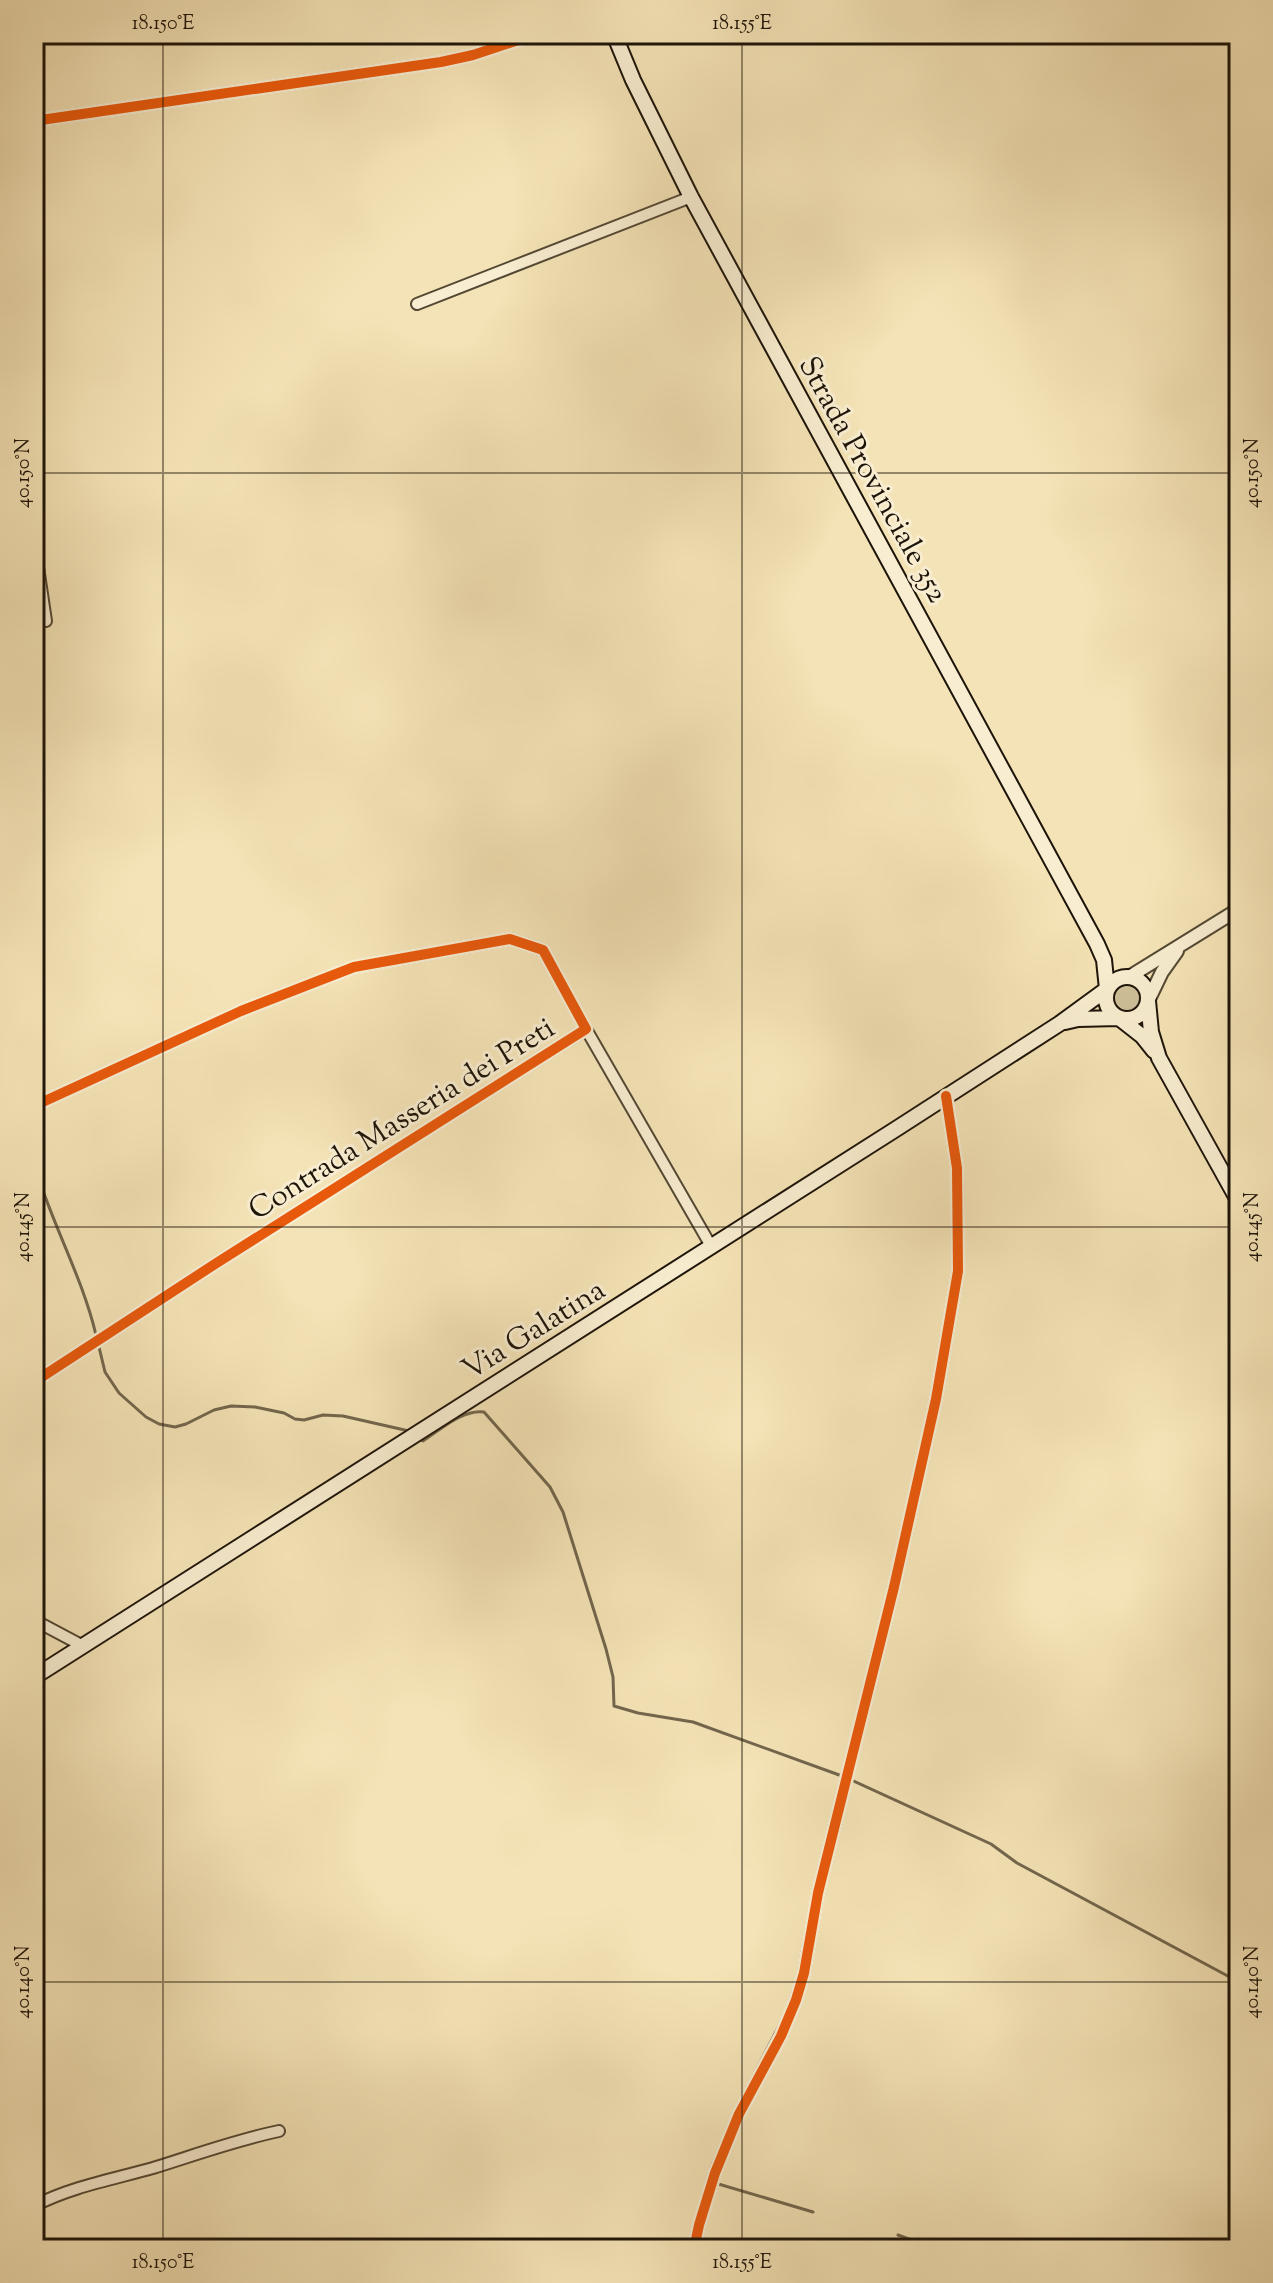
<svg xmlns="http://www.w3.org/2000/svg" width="1273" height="2283" font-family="'Sorts Mill Goudy',serif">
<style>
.green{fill:#cfc099;stroke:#766a51;stroke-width:2}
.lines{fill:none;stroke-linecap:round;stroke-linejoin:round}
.stream{stroke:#72664d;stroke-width:3}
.minor-casing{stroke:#534834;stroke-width:14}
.tertiary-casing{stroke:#534834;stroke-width:16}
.secondary-casing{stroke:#1d1409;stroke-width:18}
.minor{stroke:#f8edd0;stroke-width:10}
.tertiary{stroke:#f8edd0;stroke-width:12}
.secondary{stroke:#f8edd0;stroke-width:14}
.cycleway-casing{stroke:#f8edd0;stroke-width:15}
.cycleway{stroke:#e8590c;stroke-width:10}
.ticks{fill:none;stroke:#1d1409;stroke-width:2;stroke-opacity:0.45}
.labels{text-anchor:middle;stroke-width:6;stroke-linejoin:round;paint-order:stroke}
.street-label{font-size:30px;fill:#1d1409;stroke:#f8edd0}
.neatline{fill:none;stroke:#1d1409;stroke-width:3}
.ticks-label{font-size:20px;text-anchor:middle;fill:#1d1409}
</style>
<rect width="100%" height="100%" fill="#f4e3b6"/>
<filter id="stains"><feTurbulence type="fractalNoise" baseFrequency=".0025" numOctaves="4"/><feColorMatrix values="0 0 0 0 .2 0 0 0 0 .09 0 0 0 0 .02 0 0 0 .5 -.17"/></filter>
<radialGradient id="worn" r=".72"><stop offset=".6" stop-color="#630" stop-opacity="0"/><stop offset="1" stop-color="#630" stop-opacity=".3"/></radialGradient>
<path class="green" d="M1110 998a17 17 0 1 1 34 0a17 17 0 1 1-34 0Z"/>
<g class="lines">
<path class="stream" d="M 34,1164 C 51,1222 82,1276 96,1335
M 99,1347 L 105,1372 L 119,1393 L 146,1417 L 159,1424 L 175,1427 L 186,1424 L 214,1410 L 231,1406 L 255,1407 L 284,1413 L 295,1419 L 304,1420 L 323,1415 L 343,1416 L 409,1431
M 419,1438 L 423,1441 C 440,1430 463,1409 484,1412 L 550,1487 L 563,1512 L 606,1649 L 613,1677 L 614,1706 L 638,1713 L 693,1722 L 842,1776
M 849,1779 L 991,1844 L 1017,1863 L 1239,1982
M 787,2009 L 798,1975 L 803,1947
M 711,2167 L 742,2097 L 781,2022
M 715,2183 L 813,2212
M 697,2214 L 709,2173
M 898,2235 L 917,2242 L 923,2249
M 689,2249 L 692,2233"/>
<g class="minor-casing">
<path id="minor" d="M 34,121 L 441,62 L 473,55 L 537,34
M 417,304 L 691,197
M 34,540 L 46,621
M 586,1029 L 711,1246
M 34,1106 L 241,1011 L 354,967 L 510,939 L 543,950 L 586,1029 L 215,1264 L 34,1382
M 34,1620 L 83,1646
M 34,2206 C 70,2187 114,2179 153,2168 C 195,2155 236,2140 279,2131
M 694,2249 L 699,2225 L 715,2173 L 739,2114 L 781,2036 L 796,2000 L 804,1973 L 818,1893 L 894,1587 L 936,1399 L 958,1271 L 957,1168 L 946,1096"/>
</g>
<g class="tertiary-casing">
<path id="tertiary" d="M 1129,977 L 1239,909
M 1148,1001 L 1162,972 L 1177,951"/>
</g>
<g class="secondary-casing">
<path id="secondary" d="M1106 998a21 21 0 1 1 42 0a21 21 0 1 1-42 0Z
M 1148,1001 L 1151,1032 L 1159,1058 L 1239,1202
M 1065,1022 L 1078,1019 L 1119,1018 L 1142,1036 L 1154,1051
M 34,1677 L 896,1129 L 1059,1024 L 1107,989 L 1104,960 L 1097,944 L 691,197 L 633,80 L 614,34"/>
</g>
<use href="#minor" class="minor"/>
<use href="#tertiary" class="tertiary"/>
<use href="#secondary" class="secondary"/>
<g class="cycleway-casing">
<path id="cycleway" d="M 34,121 L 441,62 L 473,55 L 537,34
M 34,1106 L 241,1011 L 354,967 L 510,939 L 543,950 L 586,1029 L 215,1264 L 34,1382
M 694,2249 L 699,2225 L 715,2173 L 739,2114 L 781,2036 L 796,2000 L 804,1973 L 818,1893 L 894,1587 L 936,1399 L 958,1271 L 957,1168 L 946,1096"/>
</g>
<use href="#cycleway" class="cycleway"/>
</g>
<path class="ticks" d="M 163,34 L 163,2249M 742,34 L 742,2249M 34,473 L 1239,473M 34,1227 L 1239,1227M 34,1982 L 1239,1982"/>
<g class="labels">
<g class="street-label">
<text transform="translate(874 479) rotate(61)" y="10">Strada Provinciale 352</text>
<text transform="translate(401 1118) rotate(-32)" y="10">Contrada Masseria dei Preti</text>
<text transform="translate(533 1329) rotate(-32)" y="10">Via Galatina</text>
</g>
</g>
<rect width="1273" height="2283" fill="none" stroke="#f4e3b6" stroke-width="88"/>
<rect x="44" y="44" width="1185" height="2195" class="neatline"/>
<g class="ticks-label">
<text x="163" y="29">18.150°E</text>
<text x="742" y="29">18.155°E</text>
<text transform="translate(22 473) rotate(-90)" y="7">40.150°N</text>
<text transform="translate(1251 473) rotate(-90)" y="7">40.150°N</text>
<text transform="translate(22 1227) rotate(-90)" y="7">40.145°N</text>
<text transform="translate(1251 1227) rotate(-90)" y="7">40.145°N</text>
<text transform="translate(22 1982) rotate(-90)" y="7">40.140°N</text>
<text transform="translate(1251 1982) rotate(-90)" y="7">40.140°N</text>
<text x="163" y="2268">18.150°E</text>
<text x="742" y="2268">18.155°E</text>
</g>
<rect width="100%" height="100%" filter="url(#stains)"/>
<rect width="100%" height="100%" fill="url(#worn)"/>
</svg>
